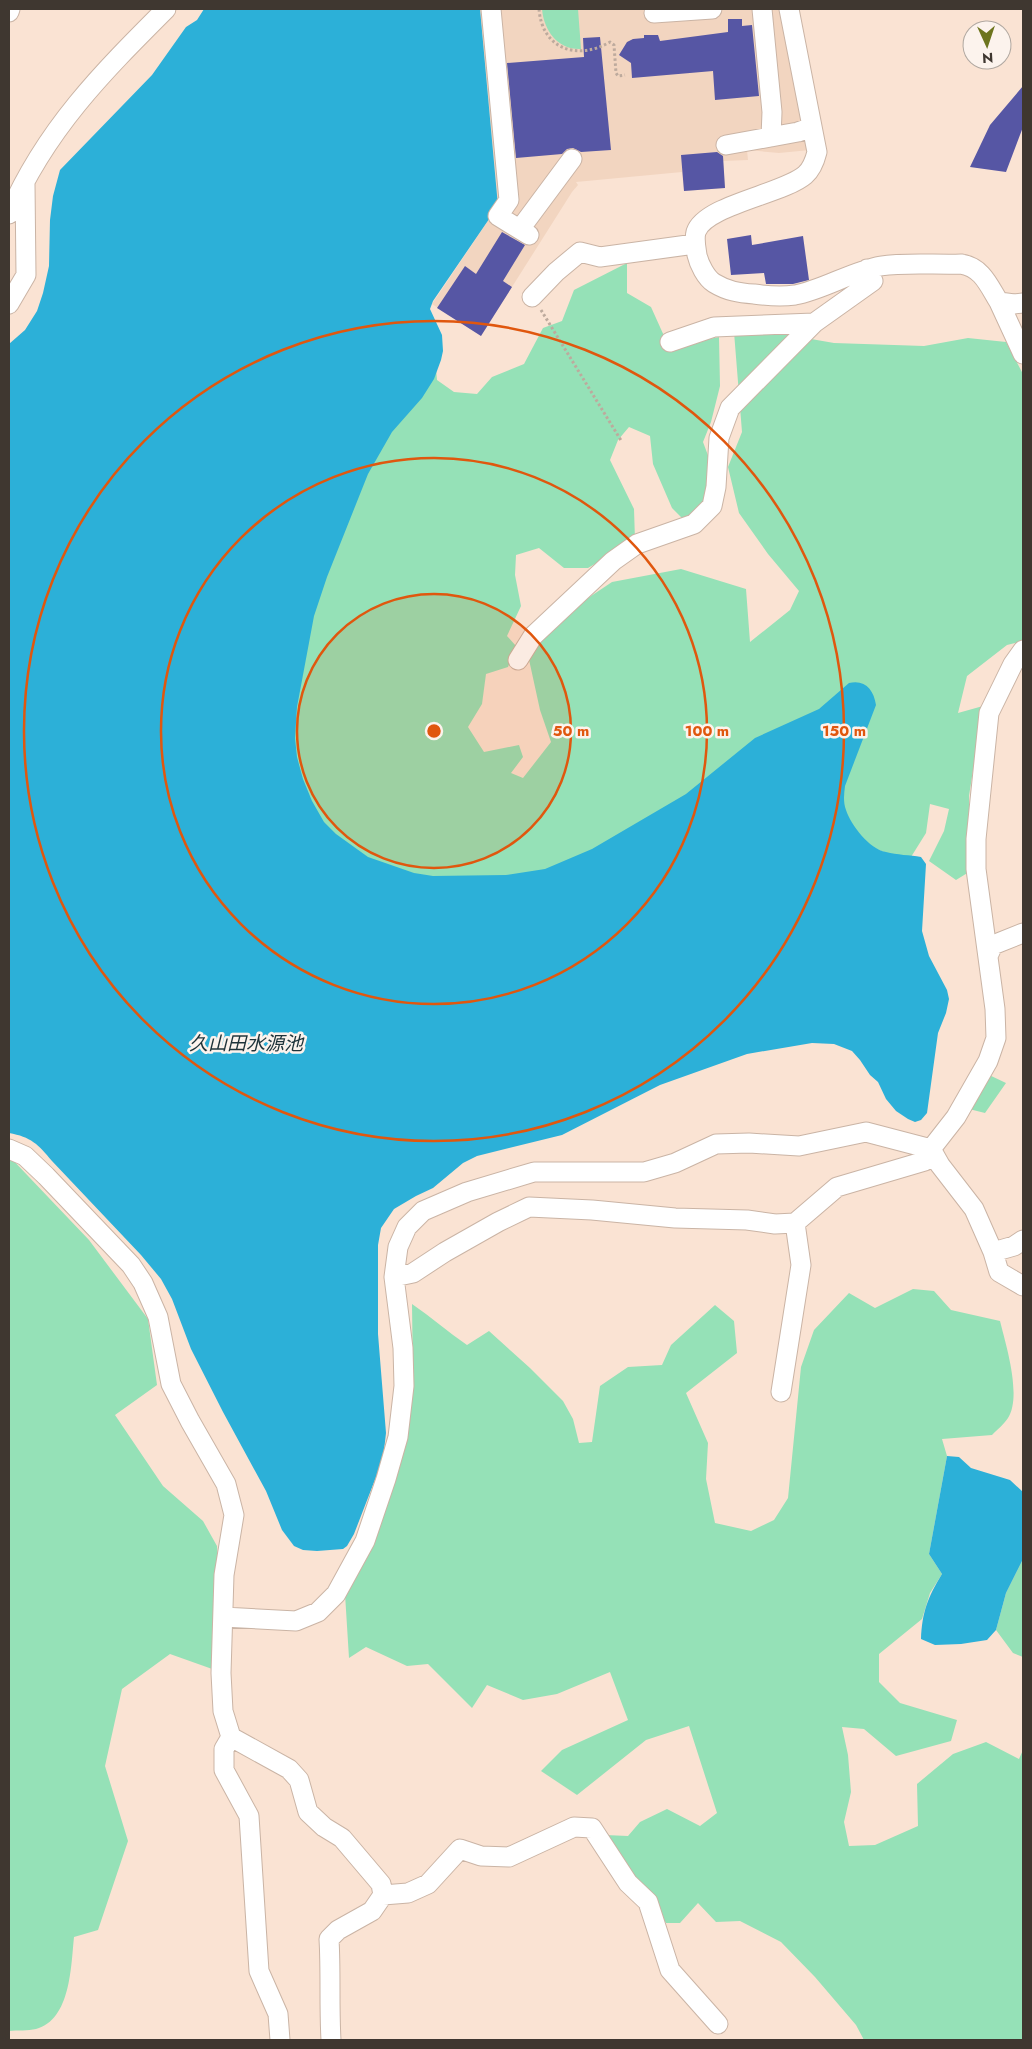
<svg xmlns="http://www.w3.org/2000/svg" width="1032" height="2049" font-family="Jost,'Noto Sans JP',sans-serif">
<style>
.built{fill:#f2d5c0}
.green{fill:#95e1b7}
.water{fill:#2cb0d8}
.building{fill:#5656a4}
.lines{fill:none;stroke-linecap:round;stroke-linejoin:round}
.minor-casing{stroke:#cab4a5;stroke-width:21}
.path{stroke:#bdaa9d;stroke-width:3;stroke-dasharray:2.5 2.5;stroke-linecap:butt}
.minor{stroke:#fff;stroke-width:19}
.ring{fill:none;stroke:#e0570e;stroke-width:2.5}
.labels{text-anchor:middle;stroke-width:5;stroke-linejoin:round;paint-order:stroke}
.water-label{font-size:19px;font-style:italic;fill:#1e333a;stroke:#fcf3ed}
.centre{fill:#e0570e;stroke:#fcf3ed;stroke-width:2.5}
.ring-label{font-size:15px;text-anchor:middle;font-weight:bold;fill:#e0570e;stroke:#fcf3ed;stroke-width:5;stroke-linejoin:round;paint-order:stroke}
</style>
<rect width="100%" height="100%" fill="#fae3d3"/>
<path class="built" d="M 480,9 L 781,9 L 800,116 L 810,150 L 779,153 L 747,150 L 748,160 L 723,161 L 725,188 L 684,191 L 682,172 L 576,182 L 578,185 L 572,192 L 481,336 L 432,304 L 498,206 Z"/>
<path class="green" d="M 542,9 L 578,9 L 581,49 C 558,50 544,31 542,9 Z
M 627,263 L 627,293 L 651,307 L 669,347 L 719,337 L 720,386 L 711,422 L 703,442 L 719,485 L 705,514 L 683,519 L 672,508 L 653,464 L 650,436 L 629,427 L 618,440 L 610,460 L 634,509 L 635,540 L 588,568 L 564,568 L 539,548 L 516,555 L 515,575 L 521,606 L 507,636 L 516,646 L 508,667 L 486,674 L 482,704 L 468,727 L 484,752 L 519,745 L 523,757 L 511,773 L 523,778 L 551,742 L 540,710 L 528,655 L 573,608 L 612,582 L 681,569 L 746,589 L 750,642 L 790,610 L 799,591 L 768,554 L 739,513 L 728,467 L 742,432 L 734,332 L 771,332 L 834,343 L 924,346 L 968,338 L 1006,342 L 1023,374 L 1023,641 L 1007,645 L 967,676 L 958,713 L 983,706 L 969,796 L 969,872 L 956,880 L 929,861 L 944,831 L 949,809 L 930,804 L 926,833 L 911,857 L 919,866 L 729,790 L 501,895 L 398,876 L 295,818 L 294,594 L 434,346 L 437,380 L 454,392 L 477,394 L 492,377 L 524,364 L 543,328 L 562,321 L 574,290 Z
M 987,1074 L 1006,1083 L 985,1113 L 965,1108 Z
M 9,1156 L 89,1240 L 148,1319 L 157,1385 L 115,1415 L 163,1486 L 203,1521 L 217,1546 L 219,1582 L 215,1670 L 170,1654 L 122,1689 L 105,1766 L 128,1841 L 98,1930 L 74,1937 C 71,1965 71,2020 36,2029 C 28,2031 17,2030 9,2031 Z
M 913,1289 L 934,1291 L 951,1310 L 1000,1321 C 1006,1345 1022,1396 1008,1418 C 1004,1424 997,1430 992,1435 L 942,1439 L 947,1456 L 929,1554 L 942,1574 L 930,1593 L 922,1619 L 879,1654 L 879,1682 L 900,1703 L 957,1720 L 951,1741 L 896,1756 L 864,1729 L 842,1727 L 848,1755 L 851,1792 L 844,1822 L 849,1846 L 875,1845 L 918,1826 L 917,1784 L 953,1754 L 986,1742 L 1019,1759 L 1023,1750 L 1023,2040 L 864,2040 L 856,2025 L 815,1977 L 781,1942 L 740,1921 L 716,1922 L 698,1903 L 680,1923 L 666,1923 L 605,1835 L 628,1836 L 640,1822 L 667,1809 L 700,1826 L 717,1813 L 689,1726 L 646,1740 L 577,1795 L 541,1771 L 562,1750 L 628,1720 L 610,1672 L 557,1694 L 523,1700 L 487,1685 L 472,1708 L 428,1664 L 407,1666 L 366,1647 L 349,1658 L 345,1594 L 413,1380 L 412,1304 C 431,1317 448,1332 467,1345 L 489,1331 L 530,1368 L 563,1401 L 573,1419 L 579,1443 L 592,1442 L 600,1386 L 628,1367 L 662,1365 L 671,1345 L 715,1305 L 734,1321 L 737,1353 L 686,1393 L 708,1443 L 706,1479 L 715,1523 L 751,1531 L 774,1520 L 788,1498 L 801,1367 L 814,1330 L 849,1293 L 875,1308 Z
M 1023,1559 L 1023,1657 L 1013,1653 L 996,1630 L 1006,1593 Z"/>
<path class="water" d="M 204,9 L 480,9 L 498,206 L 433,301 L 430,309 L 442,335 L 443,351 L 441,360 L 434,379 L 422,398 L 392,432 L 368,474 L 327,577 L 314,616 L 297,707 L 295,738 L 297,757 L 303,779 L 312,801 L 324,822 L 336,834 L 368,857 L 414,873 L 433,876 L 506,875 L 545,869 L 592,849 L 686,794 L 755,738 L 819,709 L 849,683 C 865,679 874,690 876,705 L 845,786 C 844,794 843,802 846,810 C 851,825 869,849 886,852 C 897,855 910,855 921,857 L 926,864 L 922,931 L 929,956 L 947,990 L 949,999 L 946,1013 L 938,1033 L 927,1113 L 921,1120 L 915,1122 L 908,1119 L 896,1111 L 886,1099 L 878,1082 L 870,1075 L 860,1060 L 852,1051 L 834,1044 L 812,1043 L 747,1054 L 660,1085 L 562,1135 L 477,1156 L 463,1163 L 433,1188 L 416,1196 L 394,1209 L 381,1228 L 378,1245 L 378,1334 L 386,1433 L 383,1459 L 354,1534 L 347,1546 L 343,1549 L 317,1551 L 303,1550 L 294,1546 L 282,1530 L 266,1491 L 223,1412 L 191,1349 L 172,1299 L 161,1279 L 141,1255 L 52,1161 C 38,1144 31,1137 9,1133 L 9,344 L 25,330 L 37,311 L 43,293 L 49,266 L 50,220 L 53,196 L 60,170 L 152,75 L 186,27 L 197,20 Z
M 947,1456 L 959,1457 L 971,1468 L 1010,1480 L 1023,1492 L 1023,1559 L 1006,1593 L 996,1630 L 987,1640 L 961,1644 L 935,1645 L 921,1639 C 922,1612 928,1597 942,1574 L 929,1554 Z"/>
<path class="building" d="M 728,19 L 742,19 L 742,26 L 752,25 L 759,96 L 715,100 L 713,71 L 632,78 L 631,63 L 619,55 L 627,42 L 633,39 L 644,38 L 644,35 L 658,35 L 660,41 L 728,32 Z
M 600,37 L 611,150 L 581,152 L 573,148 L 567,149 L 562,154 L 516,158 L 507,63 L 584,57 L 583,38 Z
M 1023,86 L 1023,127 L 1006,172 L 970,167 L 990,125 Z
M 717,152 L 723,156 L 725,188 L 684,191 L 681,155 Z
M 502,232 L 525,245 L 503,281 L 512,287 L 481,336 L 437,308 L 465,266 L 476,274 Z
M 751,235 L 752,245 L 803,236 L 809,280 L 793,284 L 766,284 L 764,273 L 731,275 L 727,239 Z"/>
<g class="lines">
<g class="minor-casing">
<path id="minor" d="M 491,9 L 509,200 L 498,216 L 529,235
M 762,9 L 772,112 L 771,137
M 789,9 L 817,152 C 815,160 812,169 805,175 C 783,194 705,205 696,232 C 694,239 696,248 697,255 C 699,264 706,278 714,283 C 727,291 739,293 754,294 C 768,296 781,297 795,295 C 823,290 852,271 881,266 C 905,262 937,265 961,264 C 982,267 989,286 999,302 L 1014,304 L 1023,303
M 9,12 L 10,9
M 654,13 L 712,9
M 726,145 L 798,132 L 812,127
M 9,214 C 46,129 102,73 166,9
M 520,229 L 572,159
M 532,297 L 556,272 L 580,252 L 600,257 L 695,244
M 999,302 L 1023,354
M 9,304 L 26,275 L 25,184
M 670,342 L 714,327 L 814,323 L 873,281 L 867,269
M 518,660 L 533,636 L 613,561 L 637,544 L 694,524 L 712,506 L 716,487 L 719,438 L 730,408 L 814,323
M 988,956 L 993,945 L 1023,933
M 9,1149 L 25,1156 L 46,1176 L 131,1265 L 143,1283 L 158,1317 L 171,1384 L 190,1421 L 226,1484 L 234,1515 L 224,1575 L 221,1673 L 223,1711 L 231,1737 L 289,1769 L 299,1780 L 308,1812 L 324,1827 L 342,1838 L 381,1884 L 383,1895 L 372,1911 L 338,1930 L 329,1939 C 331,1973 329,2006 331,2040
M 993,1252 L 1014,1246 L 1023,1240
M 394,1277 L 413,1273 L 445,1252 L 498,1222 L 529,1207 L 592,1210 L 675,1218 L 747,1220 L 775,1224 L 795,1223 L 837,1187 L 925,1161 L 931,1149 L 956,1117 L 988,1061 L 996,1038 L 995,1009 L 976,869 L 976,839 L 989,713 L 1013,664 L 1023,650
M 781,1392 L 801,1265 L 795,1223
M 223,1617 L 296,1621 L 318,1612 L 336,1594 L 365,1541 L 386,1479 L 398,1437 L 404,1386 L 403,1348 L 394,1277 L 398,1247 L 407,1227 L 423,1211 L 467,1192 L 534,1172 L 644,1172 L 675,1163 L 716,1144 L 749,1143 L 799,1146 L 866,1132 L 931,1149 L 940,1165 L 974,1209 L 993,1252 L 999,1272 L 1023,1286
M 231,1737 L 224,1749 L 224,1770 L 249,1816 L 259,1971 L 278,2014 L 280,2040
M 383,1895 L 408,1893 L 428,1884 L 460,1849 L 481,1856 L 509,1857 L 574,1827 L 592,1828 L 628,1883 L 648,1902 L 670,1970 L 718,2024"/>
</g>
<path class="path" d="M 539,9 C 542,49 577,61 610,42 L 614,45 L 616,73 L 618,76 L 625,75
M 541,310 L 622,442"/>
<use href="#minor" class="minor"/>
</g>
<circle cx="434" cy="731" r="137" fill="#e0570e" fill-opacity=".12"/>
<g class="ring">
<circle cx="434" cy="731" r="137"/>
<circle cx="434" cy="731" r="273"/>
<circle cx="434" cy="731" r="410"/>
</g>
<g class="labels">
<g class="water-label">
<text x="246" y="1050">久山田水源池</text>
</g>
</g>
<circle cx="434" cy="731" r="8" class="centre"/>
<g class="ring-label">
<text x="571" y="736">50 m</text>
<text x="707" y="736">100 m</text>
<text x="844" y="736">150 m</text>
</g>
<rect width="1032" height="2049" fill="none" stroke="#3f3730" stroke-width="20"/>
<g transform="translate(987 45) rotate(177)"><circle r="24" fill="#fcf3ed" stroke="#b0a8a1"/>
<path d="M0-4L9 19L0 12L-9 19Z" fill="#6d741d"/>
<text y="-8" font-size="14" font-weight="bold" text-anchor="middle" fill="#3f3730">N</text>
</g>
</svg>
